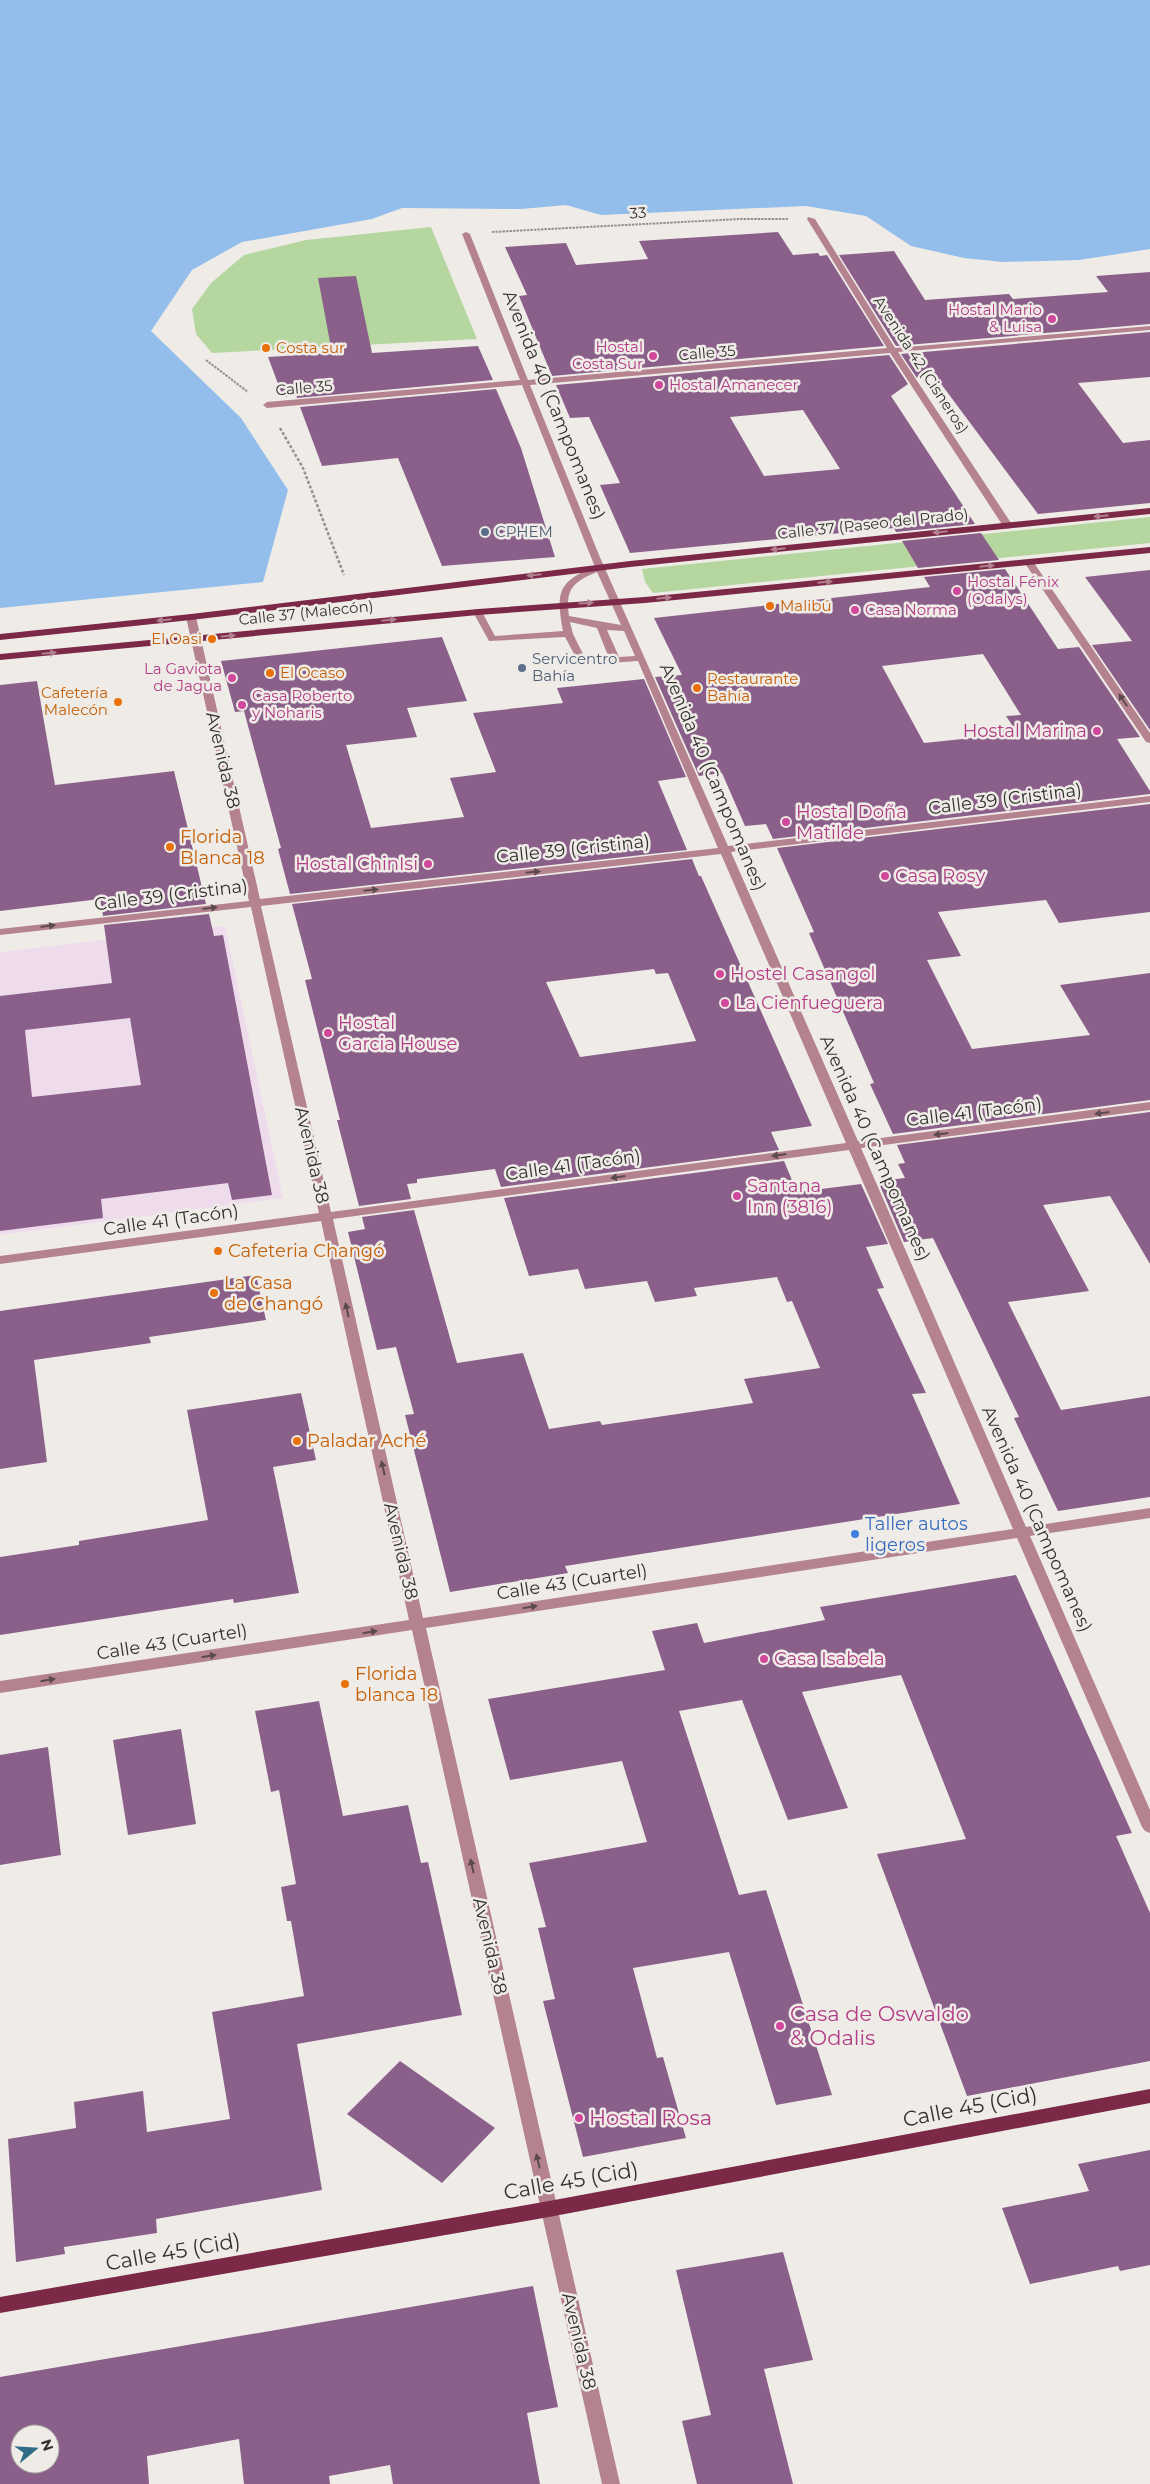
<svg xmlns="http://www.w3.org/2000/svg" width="1150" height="2484" font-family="Montserrat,sans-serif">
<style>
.medical{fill:#eedced}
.green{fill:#b6d6a0}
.water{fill:#93bdeb}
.building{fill:#8a608a;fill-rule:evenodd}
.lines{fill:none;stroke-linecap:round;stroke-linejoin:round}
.path-far1{stroke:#93918e;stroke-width:2;stroke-dasharray:2.5 1;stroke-linecap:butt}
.path{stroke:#93918e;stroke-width:2.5;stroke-dasharray:3 2;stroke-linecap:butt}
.minor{fill:#b58390;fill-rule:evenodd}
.major{fill:#7c2847;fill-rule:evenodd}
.oneway{fill:#b0808f}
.oneway2{fill:#5b4a4e}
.hotel-dot{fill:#d1479c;stroke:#efece8;stroke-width:2}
.food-dot{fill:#e8710a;stroke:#efece8;stroke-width:2}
.service-dot{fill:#5c6f8a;stroke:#efece8;stroke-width:2}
.shop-dot{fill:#3f7fe0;stroke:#efece8;stroke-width:2}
.labels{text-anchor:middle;stroke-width:5;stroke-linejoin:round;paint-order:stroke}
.far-street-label{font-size:15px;fill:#343231;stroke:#efece8}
.far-hotel-label{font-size:15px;fill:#b23c85;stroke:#efece8;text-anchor:start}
.far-food-label{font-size:15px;fill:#c56008;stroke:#efece8;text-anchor:start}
.far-service-label{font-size:15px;fill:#4e5e75;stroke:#efece8;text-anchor:start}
.street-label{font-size:18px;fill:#343231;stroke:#efece8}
.hotel-label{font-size:18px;fill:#b23c85;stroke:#efece8;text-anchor:start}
.food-label{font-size:18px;fill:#c56008;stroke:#efece8;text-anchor:start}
.shop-label{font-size:18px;fill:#366cbe;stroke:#efece8;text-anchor:start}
.near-hotel-label{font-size:21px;fill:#b23c85;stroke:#efece8;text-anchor:start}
.near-street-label{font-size:21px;fill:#343231;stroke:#efece8}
</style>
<rect width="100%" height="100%" fill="#efece8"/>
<path class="medical" d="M 225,926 L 283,1198 L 0,1235 L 0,952 Z"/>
<path class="green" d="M 431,227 L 477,339 L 212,353 L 196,334 L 192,309 L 211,283 L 244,255 L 306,240 Z
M 1150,517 L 1150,543 L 653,593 L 645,582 L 642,569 Z"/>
<path class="water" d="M 0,0 L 1150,0 L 1150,249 L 1079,260 L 1003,262 L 964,258 L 911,246 L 866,216 L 806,206 L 601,215 L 566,205 L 521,209 L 402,208 L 372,219 L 242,242 L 192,270 L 151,331 L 241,418 L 288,490 L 263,582 L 0,608 Z"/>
<path class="building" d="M 778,232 L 793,255 L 818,253 L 820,256 L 827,255 L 884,346 L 552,376 L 519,296 L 527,295 L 505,247 L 566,243 L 576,265 L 648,259 L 639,241 Z
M 894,251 L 925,300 L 1009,294 L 1013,299 L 1108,292 L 1096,276 L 1150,272 L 1150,324 L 896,346 L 839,255 Z
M 356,276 L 372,353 L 478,346 L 493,380 L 297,398 L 296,395 L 283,397 L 268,357 L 332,353 L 318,278 Z
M 1150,332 L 1150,377 L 1078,383 L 1123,443 L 1150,440 L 1150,503 L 1038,514 L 930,369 L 917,378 L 901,354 Z
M 889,355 L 908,384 L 891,396 L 975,524 L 896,532 L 894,528 L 630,553 L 600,485 L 620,483 L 589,417 L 570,418 L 556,385 ZM 803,410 L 840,469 L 764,476 L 730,417 Z
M 496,389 L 521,448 L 555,557 L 442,566 L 398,458 L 322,466 L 300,407 Z
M 981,533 L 999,560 L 918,568 L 902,541 Z
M 1005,569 L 1058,649 L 1079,647 L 1140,737 L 1117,739 L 1150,791 L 1150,794 L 773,839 L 766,824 L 745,826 L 722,773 L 699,776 L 655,677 L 682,675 L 654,618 L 930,587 L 924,577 ZM 983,654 L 1021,715 L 1006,716 L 1014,728 L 998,730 L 1001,735 L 924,743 L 882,666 Z
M 1150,570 L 1150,730 L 1092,645 L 1132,641 L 1085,577 Z
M 442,637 L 467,701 L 407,708 L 417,737 L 346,745 L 371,828 L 464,817 L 450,778 L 496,772 L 473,713 L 563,703 L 557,688 L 644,679 L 686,777 L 658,781 L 687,850 L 290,894 L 278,849 L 281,848 L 244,711 L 235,712 L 221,661 Z
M 37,681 L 55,785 L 174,771 L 206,904 L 103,916 L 100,899 L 0,911 L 0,685 Z
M 1150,804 L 1150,912 L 1059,923 L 1046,900 L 938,912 L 961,956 L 927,960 L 972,1049 L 1090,1035 L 1060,985 L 1150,973 L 1150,1100 L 893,1134 L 870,1084 L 874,1083 L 809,933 L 814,932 L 777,848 Z
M 692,859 L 699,876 L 701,876 L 812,1126 L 771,1132 L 779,1150 L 501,1187 L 495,1169 L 417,1179 L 417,1183 L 407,1184 L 411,1199 L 359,1206 L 337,1120 L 340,1120 L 305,980 L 312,979 L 292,904 ZM 654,969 L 656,974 L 668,973 L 696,1041 L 580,1057 L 546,982 Z
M 209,914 L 214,936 L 223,935 L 272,1195 L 232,1200 L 228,1183 L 101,1199 L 103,1218 L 0,1231 L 0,996 L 112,983 L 104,925 ZM 130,1018 L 141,1085 L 32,1097 L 25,1030 Z
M 1150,1112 L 1150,1264 L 1110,1196 L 1043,1205 L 1089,1291 L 1008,1302 L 1061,1410 L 1150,1396 L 1150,1497 L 1058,1511 L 1014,1418 L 1019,1417 L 933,1238 L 904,1242 L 878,1181 L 905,1178 L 898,1164 L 905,1163 L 897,1145 Z
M 784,1161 L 797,1192 L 861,1184 L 888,1244 L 866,1247 L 884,1288 L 877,1289 L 926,1393 L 912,1394 L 960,1504 L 565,1566 L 568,1573 L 450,1592 L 405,1415 L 414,1414 L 396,1347 L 377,1350 L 348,1232 L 365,1229 L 362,1217 L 414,1210 L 457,1363 L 523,1353 L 549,1429 L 600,1421 L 602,1425 L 753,1403 L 744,1379 L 820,1368 L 792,1301 L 787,1302 L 777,1277 L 694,1288 L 697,1296 L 655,1302 L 647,1281 L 585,1289 L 578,1269 L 529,1276 L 504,1198 Z
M 256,1275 L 266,1320 L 149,1337 L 151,1343 L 34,1360 L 47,1462 L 0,1469 L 0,1311 Z
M 301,1393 L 316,1460 L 273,1467 L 299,1593 L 234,1603 L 233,1599 L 0,1635 L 0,1557 L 79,1545 L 79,1541 L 208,1520 L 187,1410 Z
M 1016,1575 L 1132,1833 L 1116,1836 L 1150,1913 L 1150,2061 L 967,2096 L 877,1854 L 966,1839 L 901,1675 L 802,1692 L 848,1808 L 788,1820 L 742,1700 L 679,1711 L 739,1895 L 766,1890 L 832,2095 L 776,2105 L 729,1952 L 633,1968 L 657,2058 L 663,2057 L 686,2138 L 583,2157 L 543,2001 L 555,1999 L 538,1928 L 546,1927 L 529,1863 L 647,1842 L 622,1761 L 510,1780 L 488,1699 L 665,1670 L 652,1631 L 697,1623 L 704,1643 L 825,1620 L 820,1607 Z
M 319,1701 L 343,1816 L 408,1805 L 421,1863 L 428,1862 L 462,2015 L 297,2044 L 322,2190 L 156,2219 L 157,2233 L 64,2247 L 65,2254 L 16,2262 L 8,2139 L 76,2128 L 74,2102 L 143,2091 L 147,2132 L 230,2119 L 212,2012 L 304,1996 L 291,1921 L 287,1921 L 281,1887 L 296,1884 L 279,1790 L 271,1792 L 255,1711 Z
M 181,1729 L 196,1824 L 128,1835 L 113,1740 Z
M 48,1747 L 61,1855 L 0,1865 L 0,1755 Z
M 400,2061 L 495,2128 L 442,2183 L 347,2114 Z
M 1150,2150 L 1150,2265 L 1120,2271 L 1118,2266 L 1030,2284 L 1002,2208 L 1089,2191 L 1078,2164 Z
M 783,2252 L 813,2360 L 764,2369 L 793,2484 L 697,2484 L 682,2421 L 711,2415 L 676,2270 Z
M 533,2286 L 558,2407 L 527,2413 L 540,2484 L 393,2484 L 390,2465 L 329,2476 L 330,2484 L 244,2484 L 239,2439 L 147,2456 L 149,2484 L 0,2484 L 0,2377 ZM 20,2434 L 50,2434 L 50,2464 L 20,2464 Z"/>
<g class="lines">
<path class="path-far1" d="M 492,232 L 740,219 L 788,219
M 206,360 L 248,392"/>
<path class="path" d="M 280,428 L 303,468 L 344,575"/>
<path class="minor" d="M 808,217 L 815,219 L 895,348 L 1150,326 L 1150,330 L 898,352 L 1013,526 L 1008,529 L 1003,526 L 890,353 L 530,385 L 599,555 L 728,846 L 1150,796 L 1150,802 L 731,852 L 858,1141 L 1150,1102 L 1150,1110 L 861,1148 L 1026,1527 L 1150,1508 L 1150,1518 L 1030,1536 L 1150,1810 L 1150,1833 L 1145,1831 L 1142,1827 L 1017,1538 L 426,1628 L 620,2484 L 602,2484 L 412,1630 L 0,1693 L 0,1681 L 409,1620 L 321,1221 L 0,1264 L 0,1256 L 319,1213 L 251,907 L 0,935 L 0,929 L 249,901 L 186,617 L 191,614 L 196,617 L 260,899 L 718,848 L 638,661 L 580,665 L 565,637 L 489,641 L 473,612 L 478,609 L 481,610 L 495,636 L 563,631 C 556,594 557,581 595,567 L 522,385 L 267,408 L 263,405 L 267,402 L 520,380 L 462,234 L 466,232 L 470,234 L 528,380 L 887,348 L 807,219 ZM 597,572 L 621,625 L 569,616 C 565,589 573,582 597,572 ZM 570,622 L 597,628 L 609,658 L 586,660 L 573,634 ZM 607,630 L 624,631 L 635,656 L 619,657 ZM 721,854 L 846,1143 L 331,1212 L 261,906 ZM 849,1150 L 1013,1529 L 423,1618 L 333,1219 Z
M 1029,559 L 1032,560 L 1150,733 L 1150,743 L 1146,742 L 1024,562 Z"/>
<path class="major" d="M 1150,508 L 1150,514 L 630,567 L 191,620 L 0,640 L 0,634 L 191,614 L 630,561 Z
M 1150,547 L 1150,553 L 645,603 L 478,615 L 0,660 L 0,654 L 478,609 L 645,597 Z
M 1150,2089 L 1150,2103 L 549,2217 L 0,2313 L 0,2297 L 549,2201 Z"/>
</g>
<defs><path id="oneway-solid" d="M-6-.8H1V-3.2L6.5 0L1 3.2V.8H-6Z" transform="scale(1.25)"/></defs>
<g class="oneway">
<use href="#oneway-solid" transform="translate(1101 516) rotate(174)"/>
<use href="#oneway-solid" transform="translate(940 532) rotate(174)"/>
<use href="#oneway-solid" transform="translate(778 549) rotate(174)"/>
<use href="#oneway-solid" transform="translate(987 566) rotate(-6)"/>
<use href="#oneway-solid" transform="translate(534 575) rotate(174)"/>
<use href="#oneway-solid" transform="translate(825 582) rotate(-6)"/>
<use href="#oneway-solid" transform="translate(664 598) rotate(-6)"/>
<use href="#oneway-solid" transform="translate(586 603) rotate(-3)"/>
<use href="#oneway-solid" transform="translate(164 620) rotate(174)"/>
<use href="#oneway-solid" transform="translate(389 620) rotate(-6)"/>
<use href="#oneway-solid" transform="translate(228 636) rotate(-6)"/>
<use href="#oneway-solid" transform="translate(49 653) rotate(-5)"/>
</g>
<g class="oneway2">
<use href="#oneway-solid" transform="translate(1123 700) rotate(-124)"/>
<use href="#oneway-solid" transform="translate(533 872) rotate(-6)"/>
<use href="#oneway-solid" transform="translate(371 890) rotate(-6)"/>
<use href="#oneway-solid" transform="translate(210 908) rotate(-7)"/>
<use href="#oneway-solid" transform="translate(48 926) rotate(-7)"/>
<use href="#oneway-solid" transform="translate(1102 1113) rotate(173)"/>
<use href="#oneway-solid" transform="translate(941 1134) rotate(173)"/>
<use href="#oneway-solid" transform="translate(779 1155) rotate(172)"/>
<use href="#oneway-solid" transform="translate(618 1177) rotate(172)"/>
<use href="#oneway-solid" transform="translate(347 1310) rotate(-103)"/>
<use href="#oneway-solid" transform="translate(383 1468) rotate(-103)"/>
<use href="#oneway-solid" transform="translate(530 1607) rotate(-9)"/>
<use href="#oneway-solid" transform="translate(370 1632) rotate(-9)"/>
<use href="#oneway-solid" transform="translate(209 1656) rotate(-9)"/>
<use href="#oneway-solid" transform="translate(48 1680) rotate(-9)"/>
<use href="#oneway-solid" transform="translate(472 1866) rotate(-103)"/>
<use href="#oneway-solid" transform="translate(538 2161) rotate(-103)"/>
</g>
<g class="hotel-dot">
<circle cx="1052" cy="319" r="5"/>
<circle cx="653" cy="356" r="5"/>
<circle cx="659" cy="385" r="5"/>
<circle cx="957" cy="591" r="5"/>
<circle cx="855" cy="610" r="5"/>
<circle cx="232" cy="678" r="5"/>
<circle cx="242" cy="705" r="5"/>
<circle cx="1097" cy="731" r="5"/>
<circle cx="786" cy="822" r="5"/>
<circle cx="428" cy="864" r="5"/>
<circle cx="885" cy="876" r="5"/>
<circle cx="720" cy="974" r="5"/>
<circle cx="725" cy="1003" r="5"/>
<circle cx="328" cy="1033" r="5"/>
<circle cx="737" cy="1196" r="5"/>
<circle cx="764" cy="1659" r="5"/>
<circle cx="780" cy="2026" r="5"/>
<circle cx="579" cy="2118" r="5"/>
</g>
<g class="food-dot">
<circle cx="266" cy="348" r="5"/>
<circle cx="770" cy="606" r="5"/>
<circle cx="212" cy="639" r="5"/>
<circle cx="270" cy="673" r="5"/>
<circle cx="697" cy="688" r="5"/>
<circle cx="118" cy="702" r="5"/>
<circle cx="170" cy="847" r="5"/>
<circle cx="218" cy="1251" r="5"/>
<circle cx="214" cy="1293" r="5"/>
<circle cx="297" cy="1441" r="5"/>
<circle cx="345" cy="1684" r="5"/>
</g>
<g class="service-dot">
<circle cx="485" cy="532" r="5"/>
<circle cx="522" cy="668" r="5"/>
</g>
<circle class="shop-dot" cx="855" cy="1534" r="5"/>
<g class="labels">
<g class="far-street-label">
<text transform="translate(638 213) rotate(-3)" y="5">33</text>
<text transform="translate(707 353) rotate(-5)" y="5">Calle 35</text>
<text transform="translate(921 365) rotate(57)" y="5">Avenida 42 (Cisneros)</text>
<text transform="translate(304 388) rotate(-5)" y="5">Calle 35</text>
<text transform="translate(873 524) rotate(-6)" y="5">Calle 37 (Paseo del Prado)</text>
<text transform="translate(306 613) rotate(-6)" y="5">Calle 37 (Malecón)</text>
</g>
<g class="far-hotel-label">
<text x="1042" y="315" text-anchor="end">Hostal Mario<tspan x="1042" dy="17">&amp; Luisa</tspan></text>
<text x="643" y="352" text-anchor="end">Hostal<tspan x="643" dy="17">Costa Sur</tspan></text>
<text x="669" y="390">Hostal Amanecer</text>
<text x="967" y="587">Hostal Fénix<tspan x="967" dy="17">(Odalys)</tspan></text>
<text x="865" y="615">Casa Norma</text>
<text x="222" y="674" text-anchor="end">La Gaviota<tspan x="222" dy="17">de Jagua</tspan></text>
<text x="252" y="701">Casa Roberto<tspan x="252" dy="17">y Noharis</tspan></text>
</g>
<g class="far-food-label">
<text x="276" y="353">Costa sur</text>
<text x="780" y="611">Malibú</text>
<text x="202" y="644" text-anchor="end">El Oasi</text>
<text x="280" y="678">El Ocaso</text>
<text x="707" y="684">Restaurante<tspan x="707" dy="17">Bahía</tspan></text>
<text x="108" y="698" text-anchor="end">Cafetería<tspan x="108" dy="17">Malecón</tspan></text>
</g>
<g class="far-service-label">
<text x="495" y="537">CPHEM</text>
<text x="532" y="664">Servicentro<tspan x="532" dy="17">Bahía</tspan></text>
</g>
<g class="street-label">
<text transform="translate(554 405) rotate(68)" y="6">Avenida 40 (Campomanes)</text>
<text transform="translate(223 760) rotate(77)" y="6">Avenida 38</text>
<text transform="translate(713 777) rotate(67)" y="6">Avenida 40 (Campomanes)</text>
<text transform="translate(1005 799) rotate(-7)" y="6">Calle 39 (Cristina)</text>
<text transform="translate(573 849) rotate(-6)" y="6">Calle 39 (Cristina)</text>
<text transform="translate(171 895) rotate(-7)" y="6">Calle 39 (Cristina)</text>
<text transform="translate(974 1112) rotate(-7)" y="6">Calle 41 (Tacón)</text>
<text transform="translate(875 1148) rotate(66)" y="6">Avenida 40 (Campomanes)</text>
<text transform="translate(312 1155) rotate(77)" y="6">Avenida 38</text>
<text transform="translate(573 1165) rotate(-8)" y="6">Calle 41 (Tacón)</text>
<text transform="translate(171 1220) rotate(-8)" y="6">Calle 41 (Tacón)</text>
<text transform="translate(1037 1519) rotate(66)" y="6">Avenida 40 (Campomanes)</text>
<text transform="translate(401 1551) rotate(77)" y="6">Avenida 38</text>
<text transform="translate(572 1582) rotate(-9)" y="6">Calle 43 (Cuartel)</text>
<text transform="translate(172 1642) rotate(-9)" y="6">Calle 43 (Cuartel)</text>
<text transform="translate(490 1946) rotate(77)" y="6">Avenida 38</text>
<text transform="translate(579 2341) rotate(77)" y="6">Avenida 38</text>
</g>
<g class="hotel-label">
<text x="1087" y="737" text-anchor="end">Hostal Marina</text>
<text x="796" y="818">Hostal Doña<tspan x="796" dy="21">Matilde</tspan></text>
<text x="418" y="870" text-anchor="end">Hostal ChinIsi</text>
<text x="895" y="882">Casa Rosy</text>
<text x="730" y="980">Hostel Casangol</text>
<text x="735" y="1009">La Cienfueguera</text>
<text x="338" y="1029">Hostal<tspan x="338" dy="21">Garcia House</tspan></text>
<text x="747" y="1192">Santana<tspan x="747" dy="21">Inn (3816)</tspan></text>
<text x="774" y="1665">Casa Isabela</text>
</g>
<g class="food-label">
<text x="180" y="843">Florida<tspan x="180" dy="21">Blanca 18</tspan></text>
<text x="228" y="1257">Cafeteria Changó</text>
<text x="224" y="1289">La Casa<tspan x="224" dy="21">de Changó</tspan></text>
<text x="307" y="1447">Paladar Aché</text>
<text x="355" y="1680">Florida<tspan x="355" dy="21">blanca 18</tspan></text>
</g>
<g class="shop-label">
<text x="865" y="1530">Taller autos<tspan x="865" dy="21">ligeros</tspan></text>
</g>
<g class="near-hotel-label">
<text x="790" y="2021">Casa de Oswaldo<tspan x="790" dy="24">&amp; Odalis</tspan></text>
<text x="589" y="2125">Hostal Rosa</text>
</g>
<g class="near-street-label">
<text transform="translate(970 2107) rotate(-11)" y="7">Calle 45 (Cid)</text>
<text transform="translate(571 2181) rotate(-10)" y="7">Calle 45 (Cid)</text>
<text transform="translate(173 2252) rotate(-10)" y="7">Calle 45 (Cid)</text>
</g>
</g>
<g transform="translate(35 2449) rotate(72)"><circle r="24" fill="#efece8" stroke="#a4a29f"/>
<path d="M0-4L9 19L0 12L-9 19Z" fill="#2e6d83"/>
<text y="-8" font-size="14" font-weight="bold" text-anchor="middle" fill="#343231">N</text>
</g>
</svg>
